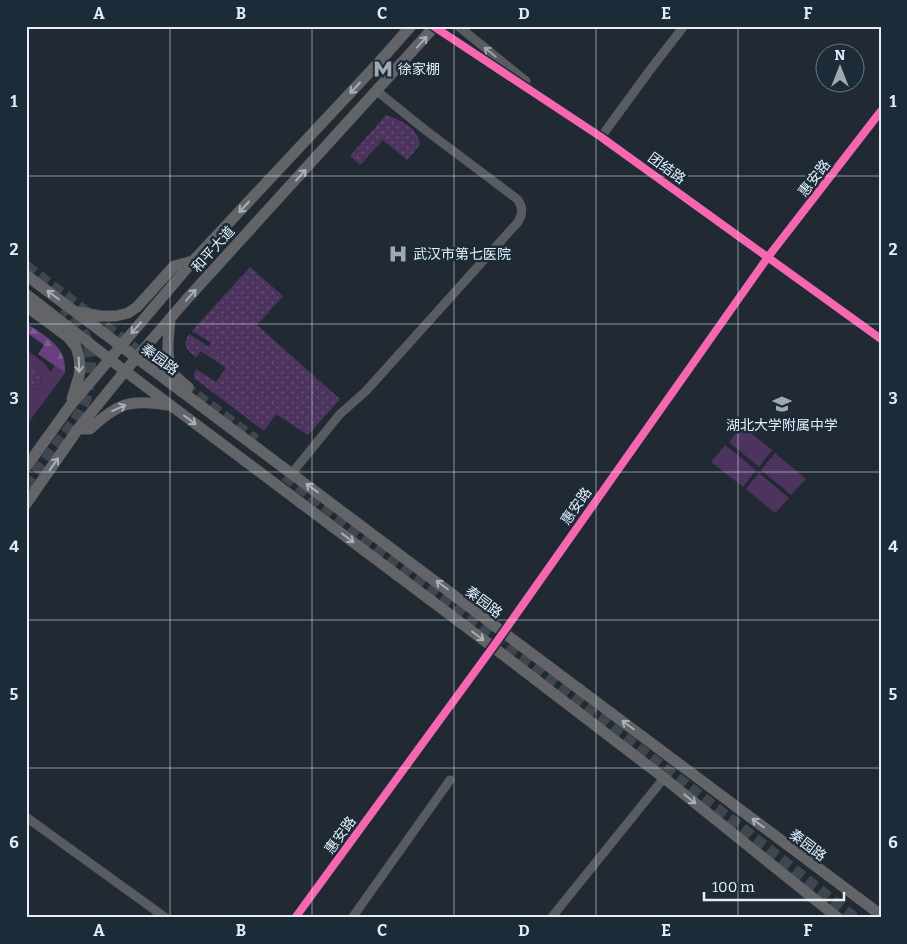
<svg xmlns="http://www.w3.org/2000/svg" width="907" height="944" font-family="Bitter,'Noto Sans SC',serif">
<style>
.grass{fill:url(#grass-dots)}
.forest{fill:url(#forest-firs)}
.green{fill:#4d345e}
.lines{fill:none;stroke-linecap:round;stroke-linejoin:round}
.major-tunnel{stroke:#3e4750;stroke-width:11;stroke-dasharray:11 5.5;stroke-linecap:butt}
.minor{stroke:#585b5f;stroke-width:9}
.major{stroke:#626468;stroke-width:11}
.cycleway-casing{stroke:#1b2b38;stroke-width:11}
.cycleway{stroke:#f766af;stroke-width:8}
.oneway{stroke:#aab0b7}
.oneway2{stroke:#9ea4ab}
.grid{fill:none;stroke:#e4eef7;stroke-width:1;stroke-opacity:0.55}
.labels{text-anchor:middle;stroke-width:5;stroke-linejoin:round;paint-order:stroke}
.poi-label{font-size:14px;fill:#e4eef7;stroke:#1b2b38;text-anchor:start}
.street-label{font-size:14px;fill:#e4eef7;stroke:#1b2b38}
.neatline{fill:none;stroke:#e4eef7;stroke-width:2}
.grid-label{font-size:16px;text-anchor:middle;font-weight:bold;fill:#e4eef7}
</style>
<defs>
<pattern id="grass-dots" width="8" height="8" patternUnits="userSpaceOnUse" patternTransform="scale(1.25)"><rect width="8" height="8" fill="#4d345e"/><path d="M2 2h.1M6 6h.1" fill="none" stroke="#665276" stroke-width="1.8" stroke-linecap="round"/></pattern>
<pattern id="forest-firs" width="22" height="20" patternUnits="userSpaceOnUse" patternTransform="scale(1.25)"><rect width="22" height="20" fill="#683f7f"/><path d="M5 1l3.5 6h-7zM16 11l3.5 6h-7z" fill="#7d5b92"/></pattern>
</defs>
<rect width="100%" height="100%" fill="#212a32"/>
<path class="grass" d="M 386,115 C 400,119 419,129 420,145 L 407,160 L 383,140 L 360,165 L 350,156 Z
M 250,267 L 283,296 L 257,325 L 340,399 L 308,435 L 276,414 L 264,431 L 194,378 L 194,375 L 196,369 L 216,382 L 226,368 L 201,351 L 196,358 C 188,350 181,346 189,334 L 209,347 L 211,343 L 192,331 Z
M 26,361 C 30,364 34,366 37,369 C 46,379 38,392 26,395 Z"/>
<path class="forest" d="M 29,325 C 48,338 67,347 65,373 L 38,354 L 44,345 L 26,332 L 26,329 Z"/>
<path class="green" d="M 26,349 L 45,364 L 50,372 L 55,366 L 65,373 L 26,426 L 26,395 C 38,392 46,379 37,369 C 34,366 30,364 26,361 Z
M 742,426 L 772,450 L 759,467 L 729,442 Z
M 725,445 L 756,470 L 743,487 L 711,462 Z
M 775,453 L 806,479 L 791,495 L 761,470 Z
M 759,473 L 789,498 L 775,513 L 746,489 Z"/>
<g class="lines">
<path class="major-tunnel" d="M 26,266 L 256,440
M 285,476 L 732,820 L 855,918
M 26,486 L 77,417 L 86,399 L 88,390 L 91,361 L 88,342 L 80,326 L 64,308"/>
<path class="minor" d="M 433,26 L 601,137 L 881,339
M 458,26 L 526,81
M 601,137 L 650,70 L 684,26
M 292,473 L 340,414 L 366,391 L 518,222 C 523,214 523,206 517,199 L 424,129 L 377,91
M 26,817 L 166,918
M 295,918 L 493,647 L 768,257 L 881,111
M 352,918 L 450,780
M 551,918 L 664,778"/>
<path class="major" d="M 26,275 L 881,915
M 26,294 L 125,371 L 493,647 L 664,778 L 838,918
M 26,306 L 68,337 L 76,347 L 79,357 L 80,369 L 79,376 L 72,399
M 79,312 L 100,316 L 116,316 L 128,313 L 137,307 L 174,266 L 193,261
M 170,319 C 169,335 165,355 172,370 C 175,378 182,382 188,387
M 78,429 L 90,429 C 118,403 130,399 167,405
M 26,467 L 70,406 L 193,261 L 380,61 L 411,26
M 26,504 L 78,429 L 125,371 L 186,300 L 435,26"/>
<g class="cycleway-casing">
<path id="cycleway" d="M 433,26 L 601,137 L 881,339
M 295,918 L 493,647 L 768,257 L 881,111"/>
</g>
<use href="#cycleway" class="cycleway"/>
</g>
<defs><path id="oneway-shaft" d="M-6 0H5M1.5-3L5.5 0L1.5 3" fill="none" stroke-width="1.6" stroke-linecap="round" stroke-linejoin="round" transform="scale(1.25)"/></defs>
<g class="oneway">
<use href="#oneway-shaft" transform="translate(422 42) rotate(-48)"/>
<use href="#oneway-shaft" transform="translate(355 88) rotate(133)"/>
<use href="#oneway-shaft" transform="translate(301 175) rotate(-48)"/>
<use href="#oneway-shaft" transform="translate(244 207) rotate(133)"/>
<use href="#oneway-shaft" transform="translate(53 295) rotate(-143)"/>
<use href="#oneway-shaft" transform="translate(191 295) rotate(-48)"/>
<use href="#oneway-shaft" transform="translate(136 328) rotate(131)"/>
<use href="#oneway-shaft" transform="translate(79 365) rotate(88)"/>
<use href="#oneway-shaft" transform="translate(119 408) rotate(-24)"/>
<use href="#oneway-shaft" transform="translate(190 420) rotate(37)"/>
<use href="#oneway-shaft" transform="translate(54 464) rotate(-55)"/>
<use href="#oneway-shaft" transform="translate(312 488) rotate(-143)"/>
<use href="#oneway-shaft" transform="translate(348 538) rotate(37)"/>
<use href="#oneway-shaft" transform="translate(442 585) rotate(-143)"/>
<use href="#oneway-shaft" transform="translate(478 636) rotate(37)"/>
<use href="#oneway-shaft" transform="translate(628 725) rotate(-143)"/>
<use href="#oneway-shaft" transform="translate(690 799) rotate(39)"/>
<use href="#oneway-shaft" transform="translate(758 823) rotate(-143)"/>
</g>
<use class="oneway2" href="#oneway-shaft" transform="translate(490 52) rotate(-141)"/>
<path class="grid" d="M 170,26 L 170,918M 312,26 L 312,918M 454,26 L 454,918M 596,26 L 596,918M 738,26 L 738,918M 26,176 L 881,176M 26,324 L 881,324M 26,472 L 881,472M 26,620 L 881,620M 26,768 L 881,768"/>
<defs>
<g id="metro-bare" transform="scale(1.5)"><path d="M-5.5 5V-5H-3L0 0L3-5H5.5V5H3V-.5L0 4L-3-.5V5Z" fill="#a0a9b2" stroke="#1b2b38" stroke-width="2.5" paint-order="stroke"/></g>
<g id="hospital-bare" transform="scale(1.5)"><path d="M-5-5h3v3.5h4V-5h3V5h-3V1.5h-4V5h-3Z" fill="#a0a9b2" stroke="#1b2b38" stroke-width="2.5" paint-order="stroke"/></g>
<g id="school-bare" transform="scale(1.5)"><path d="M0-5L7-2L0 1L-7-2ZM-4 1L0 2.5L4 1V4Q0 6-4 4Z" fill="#a0a9b2" stroke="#1b2b38" stroke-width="2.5" paint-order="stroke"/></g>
</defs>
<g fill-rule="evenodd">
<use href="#metro-bare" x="383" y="69"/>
<use href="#hospital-bare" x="398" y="254"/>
<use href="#school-bare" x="782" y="404"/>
</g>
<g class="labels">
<g class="poi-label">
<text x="398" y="74">徐家棚</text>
<text x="413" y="259">武汉市第七医院</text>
<text x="782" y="430" text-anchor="middle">湖北大学附属中学</text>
</g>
<g class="street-label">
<text transform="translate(667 168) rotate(36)" y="5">团结路</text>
<text transform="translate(814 178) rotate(-52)" y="5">惠安路</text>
<text transform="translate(213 249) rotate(-48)" y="5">和平大道</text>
<text transform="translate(160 359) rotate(36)" y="5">秦园路</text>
<text transform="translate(576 506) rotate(-55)" y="5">惠安路</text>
<text transform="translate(484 602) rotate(37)" y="5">秦园路</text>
<text transform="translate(340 835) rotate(-54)" y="5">惠安路</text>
<text transform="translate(808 845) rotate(37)" y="5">秦园路</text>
</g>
</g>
<rect width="907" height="944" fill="none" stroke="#1b2b38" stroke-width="55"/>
<g transform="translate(840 68)"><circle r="24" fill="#1b2b38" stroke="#6b7984"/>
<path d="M0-4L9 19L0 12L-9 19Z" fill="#a0a9b2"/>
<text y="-8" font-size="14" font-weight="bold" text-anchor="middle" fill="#e4eef7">N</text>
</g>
<path d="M704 892v8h140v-8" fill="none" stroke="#e4eef7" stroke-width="2.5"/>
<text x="712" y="892" font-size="15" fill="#e4eef7" stroke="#1b2b38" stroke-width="4" paint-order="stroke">100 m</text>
<rect x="28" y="28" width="852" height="888" class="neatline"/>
<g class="grid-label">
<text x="99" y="19">A</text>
<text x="241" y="19">B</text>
<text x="382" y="19">C</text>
<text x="524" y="19">D</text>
<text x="666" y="19">E</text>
<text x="808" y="19">F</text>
<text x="14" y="107">1</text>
<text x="893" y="107">1</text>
<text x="14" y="255">2</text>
<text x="893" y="255">2</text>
<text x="14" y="404">3</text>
<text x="893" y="404">3</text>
<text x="14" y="552">4</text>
<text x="893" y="552">4</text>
<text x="14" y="700">5</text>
<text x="893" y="700">5</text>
<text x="14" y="848">6</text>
<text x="893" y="848">6</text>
<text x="99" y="936">A</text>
<text x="241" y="936">B</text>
<text x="382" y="936">C</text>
<text x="524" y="936">D</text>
<text x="666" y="936">E</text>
<text x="808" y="936">F</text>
</g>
</svg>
